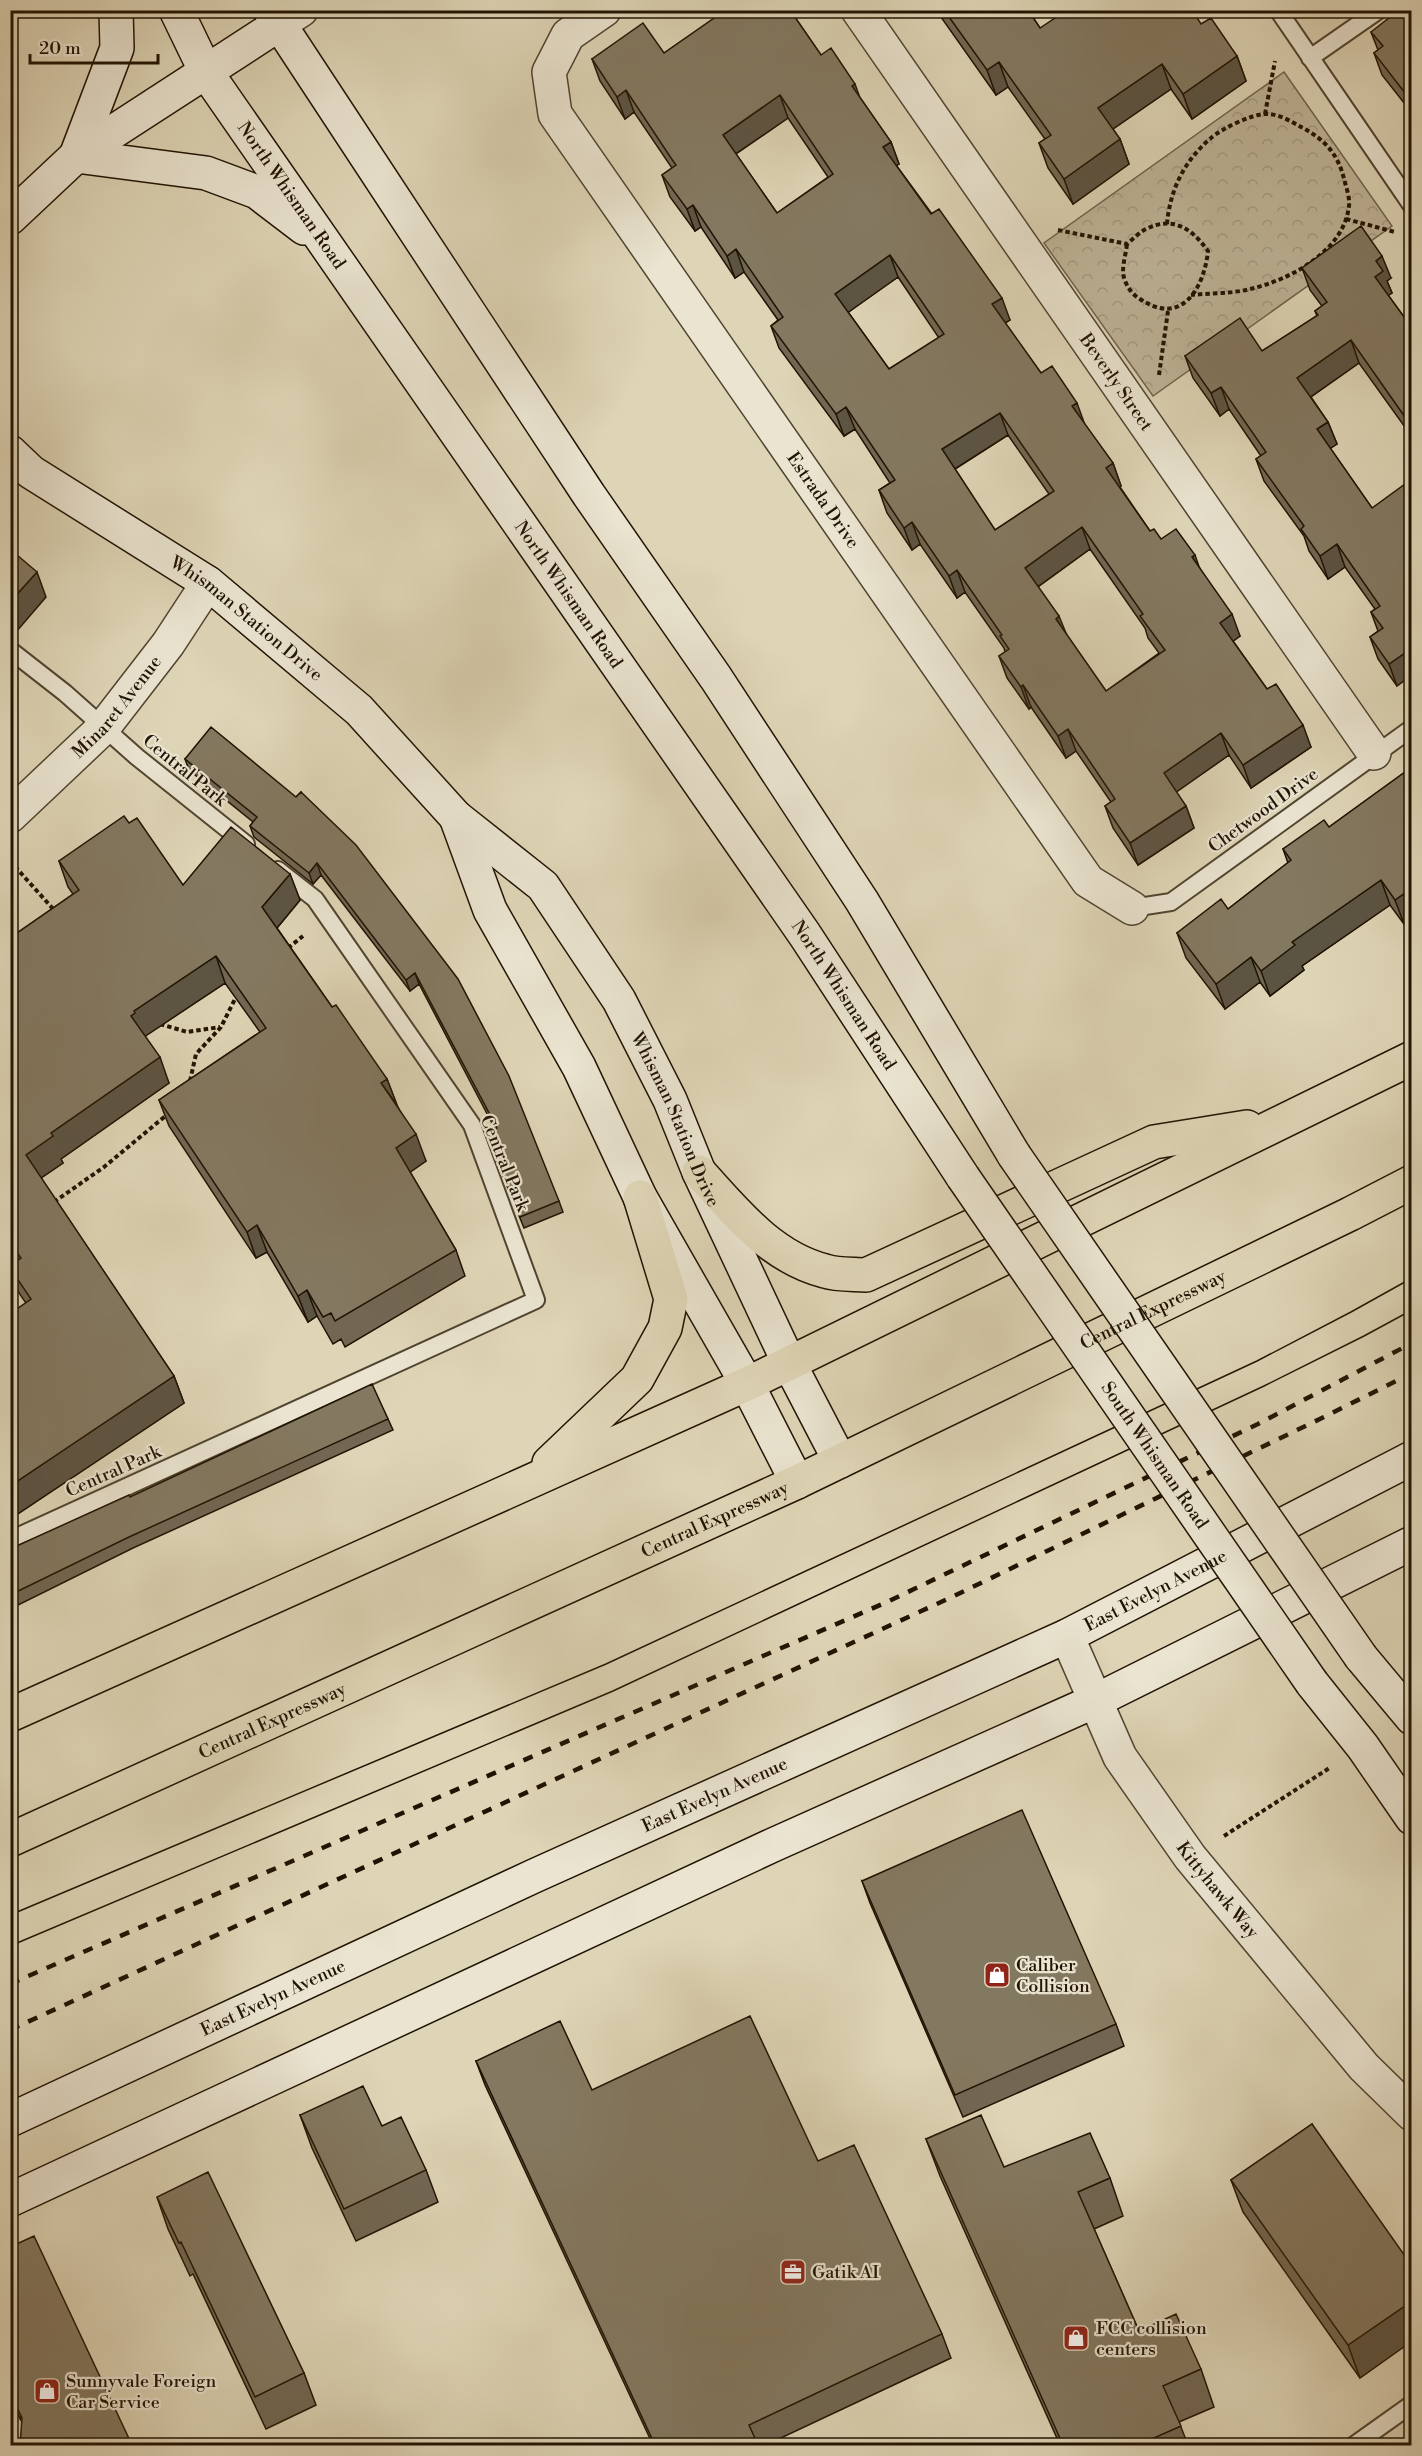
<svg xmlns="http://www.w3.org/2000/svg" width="1422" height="2456" font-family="'Libre Bodoni',serif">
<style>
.park{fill:url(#park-crowns);stroke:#70644e;stroke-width:1.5}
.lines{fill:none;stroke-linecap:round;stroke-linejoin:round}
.lane-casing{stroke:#504430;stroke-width:20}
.street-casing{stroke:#504430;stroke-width:36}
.secondary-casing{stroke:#211303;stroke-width:36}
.highway-casing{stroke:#211303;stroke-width:36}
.path{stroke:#211303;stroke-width:4;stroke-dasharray:4.5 3;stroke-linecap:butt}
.lane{stroke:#eae4d0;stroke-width:16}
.street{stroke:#eae4d0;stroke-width:33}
.secondary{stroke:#eae4d0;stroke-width:33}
.highway{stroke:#ded5b6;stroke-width:33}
.tram{stroke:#211303;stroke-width:1.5}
.rail{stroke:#211303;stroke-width:4.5;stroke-dasharray:10 10;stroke-linecap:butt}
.secondary-bridge-casing{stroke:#211303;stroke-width:36;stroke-linecap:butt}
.secondary-bridge{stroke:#eae4d0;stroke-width:33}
.wall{fill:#716753;stroke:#211303;stroke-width:1.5;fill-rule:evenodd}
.shaded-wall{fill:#5c5443;stroke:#211303;stroke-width:1.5}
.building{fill:#837860;stroke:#211303;stroke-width:1.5;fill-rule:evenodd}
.labels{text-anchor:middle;stroke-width:4.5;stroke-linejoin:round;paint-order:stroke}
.street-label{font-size:18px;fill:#211303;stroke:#eae4d0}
.poi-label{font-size:18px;fill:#211303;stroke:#eae4d0;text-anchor:start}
</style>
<defs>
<pattern id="park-crowns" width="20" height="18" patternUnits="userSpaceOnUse" patternTransform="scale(1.5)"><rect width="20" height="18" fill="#beb498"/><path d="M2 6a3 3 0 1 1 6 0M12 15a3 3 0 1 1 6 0" fill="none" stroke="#a39a81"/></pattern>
</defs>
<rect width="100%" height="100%" fill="#ded5b6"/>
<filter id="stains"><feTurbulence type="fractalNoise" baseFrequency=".00333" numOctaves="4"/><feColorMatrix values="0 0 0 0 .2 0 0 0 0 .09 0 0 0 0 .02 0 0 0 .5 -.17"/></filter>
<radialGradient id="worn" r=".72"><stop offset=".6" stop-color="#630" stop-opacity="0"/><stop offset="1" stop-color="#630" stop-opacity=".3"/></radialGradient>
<path class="park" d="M 1284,72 L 1392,226 L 1153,396 L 1044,243 Z"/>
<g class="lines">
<g class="lane-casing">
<path id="lane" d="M 1278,10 L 1412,206
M 1310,58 L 1379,10
M 10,650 L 65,693 L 137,757 L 246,844
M 1132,908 L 1171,902 L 1412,728
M 10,1540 L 536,1300 L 472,1125 L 315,899 L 278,870
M 1353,2446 L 1412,2404"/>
</g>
<g class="street-casing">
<g id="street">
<path id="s1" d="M 604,10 L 568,35 L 549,72 L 555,114 L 1088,881 L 1132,908"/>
<path id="s2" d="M 858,10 L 1374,753"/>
<path d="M 278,25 L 301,10"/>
<path id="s3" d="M 10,816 L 103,728 L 168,644 L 208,583"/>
<path id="s4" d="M 1067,1636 L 1120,1757 L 1190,1857 L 1364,2067 L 1412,2114"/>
</g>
</g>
<g class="secondary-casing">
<g id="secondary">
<path id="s5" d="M 176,10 L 206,72 L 805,935 L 963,1177"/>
<path d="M 270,10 L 589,495 L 716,678 L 862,901 L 1014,1155"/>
<path d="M 76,156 L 206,173 L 257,192 L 304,228"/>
<path d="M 76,156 L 117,48 L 116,10"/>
<path d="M 10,218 L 76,156 L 278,25"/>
<path id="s6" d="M 10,452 L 31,472 L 208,583 L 359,710 L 456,817 L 543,886 L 619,1000 L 670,1100 L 699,1172 L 789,1363 L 840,1461"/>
<path d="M 456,817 L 490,910 L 579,1067 L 640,1197 L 747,1384 L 797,1482"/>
<path d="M 1361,1657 L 1412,1718"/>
<path d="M 1312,1683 L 1363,1747 L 1412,1818"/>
<path id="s7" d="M 10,2120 L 534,1876 L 1067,1636 L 1412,1458"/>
<path d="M 10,2200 L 773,1845 L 1095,1701 L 1412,1543"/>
</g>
</g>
<g class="highway-casing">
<g id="highway">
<path d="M 699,1172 C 735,1211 770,1257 825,1271 C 837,1275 853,1274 866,1275 L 1154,1142 L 1247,1127"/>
<path d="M 549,1463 L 637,1379 L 665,1328 L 671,1299 L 640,1197"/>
<path d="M 10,1715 L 747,1384 L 1412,1058"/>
<path id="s8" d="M 10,1840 L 797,1482 L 1350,1214 L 1412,1182"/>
</g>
</g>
<path class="path" d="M 1265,114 L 1275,61
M 1346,219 L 1395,232
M 1167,224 C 1170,189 1185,160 1211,138 C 1221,129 1252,114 1265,114 C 1278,113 1292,122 1303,128 C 1325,140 1338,154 1344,179 C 1346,187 1350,197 1349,206 C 1344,251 1290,280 1250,289 C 1231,294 1210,293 1191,295
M 1058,230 L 1127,244 C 1133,239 1140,232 1146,229 C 1174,215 1193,230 1208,251 C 1204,289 1181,327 1140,299 C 1131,294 1124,283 1123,272 C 1123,263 1126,253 1127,244
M 1159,375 L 1168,311
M 10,861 L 55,911
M 288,948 L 303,936
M 160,1024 L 187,1032 L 220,1027
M 190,1081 L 196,1054 L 221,1027 L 237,995
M 54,1202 L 104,1167 L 169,1113
M 1224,1836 L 1331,1767"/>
<use href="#lane" class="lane"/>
<use href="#street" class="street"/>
<use href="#secondary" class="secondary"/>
<use href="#highway" class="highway"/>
<path class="tram" d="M 10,1915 L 606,1664 L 1257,1361 L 1351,1312 L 1412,1278
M 10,1946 L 613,1691 L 1264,1386 L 1364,1336 L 1412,1310"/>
<path class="rail" d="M 10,1984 L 887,1602 L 1258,1424 L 1412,1343
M 10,2030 L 954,1596 L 1324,1417 L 1412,1373"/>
<g class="secondary-bridge-casing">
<g id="secondary-bridge">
<path d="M 1014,1155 L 1361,1657"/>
<path id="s9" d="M 963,1177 L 1312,1683"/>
</g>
</g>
<use href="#secondary-bridge" class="secondary-bridge"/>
</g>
<path class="wall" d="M 716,10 L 790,10 L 821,55 L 861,99 L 891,142 L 899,164 L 896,165 L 1010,320 L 1005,323 L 1041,373 L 1085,425 L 1113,463 L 1121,486 L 1120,487 L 1150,531 L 1199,567 L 1240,636 L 1233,641 L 1267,689 L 1311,747 L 1251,788 L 1229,755 L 1176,792 L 1186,806 L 1194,828 L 1138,865 L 1113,828 L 1105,806 L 1111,802 L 1076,751 L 1066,758 L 1031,707 L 1029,709 L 1007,678 L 999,656 L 1005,652 L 1004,648 L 965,592 L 957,598 L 920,544 L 912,550 L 887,513 L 879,490 L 890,483 L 855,429 L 844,436 L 779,348 L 771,326 L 778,320 L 744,272 L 735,278 L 701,227 L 695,231 L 670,197 L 662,175 L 672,168 L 634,112 L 625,119 L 600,81 L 592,59 L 664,53 L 719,15 ZM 788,118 L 828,177 L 777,213 L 736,154 ZM 898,277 L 939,338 L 889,369 L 848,312 ZM 1008,435 L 1049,494 L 995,530 L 955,469 ZM 1090,549 L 1145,628 L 1148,638 L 1159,653 L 1106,691 L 1066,634 L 1038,587 Z
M 936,10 L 1028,10 L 1040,28 L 1201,24 L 1237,56 L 1246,81 L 1192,119 L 1171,89 L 1113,129 L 1120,139 L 1129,164 L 1073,204 L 1048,168 L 1039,143 L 1045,139 L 1008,87 L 996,95 Z
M 1412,10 L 1412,113 L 1382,75 L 1374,53 L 1378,50 L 1371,32 Z
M 1302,268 L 1391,278 L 1387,281 L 1392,293 L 1388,295 L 1412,328 L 1412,437 L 1359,363 L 1311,397 L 1328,422 L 1337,444 L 1330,448 L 1372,508 L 1397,686 L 1378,659 L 1370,637 L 1378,631 L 1371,612 L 1375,609 L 1345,567 L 1328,579 L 1309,551 L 1304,536 L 1264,481 L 1256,459 L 1261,456 L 1229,409 L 1220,416 L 1193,378 L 1185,356 L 1262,351 L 1317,316 L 1315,311 L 1322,306 L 1310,290 Z
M 185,759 L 296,797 L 301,792 L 559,1201 L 563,1212 L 524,1228 L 490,1144 L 495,1129 L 419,984 L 410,991 L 321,875 L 313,884 L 254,837 L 250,826 L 253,822 L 189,770 Z
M 1412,767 L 1404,924 L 1390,905 L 1302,966 L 1304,970 L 1270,996 L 1260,982 L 1225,1009 L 1186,958 L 1177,933 L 1228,909 L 1288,863 L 1283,849 L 1329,827 Z
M 129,823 L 183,885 L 290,874 L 300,900 L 277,928 L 332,1007 L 387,1079 L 397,1105 L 426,1161 L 410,1172 L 456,1250 L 465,1276 L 345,1347 L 341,1339 L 333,1344 L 317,1316 L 308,1322 L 267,1252 L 256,1258 L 169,1126 L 159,1100 L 260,1032 L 225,983 L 145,1036 L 169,1083 L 61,1159 L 63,1163 L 41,1178 L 174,1376 L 184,1403 L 10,1519 L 10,1314 L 26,1303 L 19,1293 L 10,1269 L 10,1266 L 15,1263 L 10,1256 L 10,938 L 73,894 L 68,887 L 59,861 Z
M 388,1419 L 393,1430 L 133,1548 L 10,1609 L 10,1549 L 130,1497 Z
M 862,1881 L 1116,2024 L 1124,2046 L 963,2117 L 870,1903 Z
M 476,2061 L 592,2090 L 818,2161 L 942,2334 L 951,2358 L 766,2445 L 653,2445 L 485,2085 Z
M 300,2115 L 382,2126 L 426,2170 L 438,2202 L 356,2241 L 312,2148 Z
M 1312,2124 L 1360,2378 L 1243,2212 L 1231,2180 Z
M 926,2139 L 1004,2167 L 1110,2178 L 1123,2216 L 1094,2229 L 1139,2331 L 1201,2369 L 1214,2407 L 1179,2422 L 1188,2445 L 1060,2445 L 940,2176 Z
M 157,2197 L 304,2373 L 316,2405 L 266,2429 L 193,2274 L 190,2276 L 168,2229 Z
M 10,2247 L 21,2421 L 10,2397 Z"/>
<path class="shaded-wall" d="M 1237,56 L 1246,81 L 1192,119 L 1183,94 Z
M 999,62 L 1008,87 L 996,95 L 987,70 Z
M 1162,64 L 1171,89 L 1107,133 L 1098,108 Z
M 855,84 L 863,106 L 852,86 Z
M 626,90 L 634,112 L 625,119 L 617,97 Z
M 780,95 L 788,118 L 731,157 L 723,135 Z
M 1120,139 L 1129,164 L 1073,204 L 1064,179 Z
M 891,142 L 899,164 L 891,169 L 883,147 Z
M 693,205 L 701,227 L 695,231 L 687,209 Z
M 736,249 L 744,272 L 735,278 L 727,256 Z
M 890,255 L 898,277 L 843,316 L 835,294 Z
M 1382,256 L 1391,278 L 1387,281 L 1392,293 L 1383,299 L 1375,277 L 1376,261 Z
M 1002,298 L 1010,320 L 1000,326 L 992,304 Z
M 1351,340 L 1359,363 L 1306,400 L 1297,378 Z
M 1221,387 L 1229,409 L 1220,416 L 1211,393 Z
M 1077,403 L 1085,425 L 1072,406 Z
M 846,407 L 855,429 L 844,436 L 836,414 Z
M 1000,413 L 1008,435 L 950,472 L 942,449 Z
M 1328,422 L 1337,444 L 1325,452 L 1317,429 Z
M 1113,463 L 1121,486 L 1114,490 L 1106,468 Z
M 912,522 L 920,544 L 912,550 L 904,528 Z
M 1082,527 L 1090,549 L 1033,590 L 1025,568 Z
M 1337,544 L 1345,567 L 1328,579 L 1320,556 Z
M 1195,555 L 1203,578 L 1192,557 Z
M 957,570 L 965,592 L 957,598 L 949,576 Z
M 37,572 L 46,597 L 10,639 L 10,602 Z
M 1232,614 L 1240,636 L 1228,645 L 1220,623 Z
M 1059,616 L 1068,638 L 1056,619 Z
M 1412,648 L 1412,675 L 1397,686 L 1389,664 Z
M 1023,685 L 1031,707 L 1029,709 L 1021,687 Z
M 1303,725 L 1311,747 L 1251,788 L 1243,765 Z
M 1068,729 L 1076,751 L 1066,758 L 1058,736 Z
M 1221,733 L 1229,755 L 1172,795 L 1164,773 Z
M 1186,806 L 1194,828 L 1138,865 L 1130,843 Z
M 317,863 L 321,875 L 313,884 L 309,873 Z
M 290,874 L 300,900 L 272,934 L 262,907 Z
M 1381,880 L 1390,905 L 1302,966 L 1304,970 L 1270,996 L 1261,971 L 1292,942 Z
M 1412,888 L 1412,919 L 1404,924 L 1395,900 Z
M 216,956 L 225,983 L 144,1037 L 131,1016 L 134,1011 Z
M 1251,957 L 1260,982 L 1225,1009 L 1216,984 Z
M 415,973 L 419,984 L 410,991 L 406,980 Z
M 160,1057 L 169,1083 L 61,1159 L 63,1163 L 35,1182 L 26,1155 L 51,1133 Z
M 387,1079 L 397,1105 L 381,1083 Z
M 416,1134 L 426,1161 L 406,1175 L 396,1148 Z
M 257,1225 L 267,1252 L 256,1258 L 247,1232 Z
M 307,1290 L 317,1316 L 308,1322 L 298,1296 Z
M 174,1376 L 184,1403 L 10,1519 L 10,1486 Z
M 1412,2301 L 1412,2341 L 1360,2378 L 1348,2345 Z"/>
<path class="building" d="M 724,10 L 790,10 L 821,55 L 831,48 L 855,84 L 852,86 L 891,142 L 883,147 L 931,214 L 939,209 L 1002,298 L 992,304 L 1041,373 L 1052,366 L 1077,403 L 1072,406 L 1113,463 L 1106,468 L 1150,531 L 1154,529 L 1161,539 L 1176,529 L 1195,555 L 1192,557 L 1232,614 L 1220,623 L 1267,689 L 1276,684 L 1303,725 L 1243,765 L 1221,733 L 1164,773 L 1186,806 L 1130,843 L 1105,806 L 1115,799 L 1068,729 L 1058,736 L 1023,685 L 1021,687 L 999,656 L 1009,649 L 1000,636 L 1002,635 L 957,570 L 949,576 L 912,522 L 904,528 L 879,490 L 895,480 L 846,407 L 836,414 L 771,326 L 783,317 L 736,249 L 727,256 L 693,205 L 687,209 L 662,175 L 676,165 L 671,158 L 626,90 L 617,97 L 592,59 L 643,23 L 664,53 L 724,11 ZM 780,95 L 833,174 L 777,213 L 723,135 ZM 890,255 L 944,334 L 889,369 L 835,294 ZM 1000,413 L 1054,491 L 995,530 L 942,449 ZM 1082,527 L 1143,614 L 1140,616 L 1165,650 L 1106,691 L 1056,619 L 1059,616 L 1025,568 Z
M 944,10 L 1028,10 L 1040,28 L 1067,10 L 1192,10 L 1201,24 L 1211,18 L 1237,56 L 1183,94 L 1162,64 L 1098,108 L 1120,139 L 1064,179 L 1039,143 L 1051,135 L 999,62 L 987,70 Z
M 1399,10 L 1412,10 L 1412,102 L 1374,53 L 1383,46 L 1371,32 Z
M 1361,226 L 1382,256 L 1376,261 L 1383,271 L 1375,277 L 1412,328 L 1412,427 L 1351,340 L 1297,378 L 1328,422 L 1317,429 L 1372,508 L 1412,479 L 1412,648 L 1389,664 L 1370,637 L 1383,628 L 1371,612 L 1380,606 L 1337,544 L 1320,556 L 1301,529 L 1304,526 L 1256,459 L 1266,452 L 1221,387 L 1211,393 L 1185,356 L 1240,318 L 1262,351 L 1318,315 L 1315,311 L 1327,302 L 1302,268 Z
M 10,549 L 37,572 L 10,602 Z
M 211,727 L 296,797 L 301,792 L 356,845 L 458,979 L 509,1076 L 559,1201 L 520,1217 L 486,1133 L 497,1128 L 415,973 L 406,980 L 317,863 L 309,873 L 250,826 L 257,817 L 185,759 Z
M 1412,767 L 1412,888 L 1395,900 L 1381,880 L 1292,942 L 1295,945 L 1261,971 L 1251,957 L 1216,984 L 1177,933 L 1221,899 L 1228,909 L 1291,860 L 1283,849 L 1324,820 L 1329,827 Z
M 124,816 L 129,823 L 137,818 L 183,885 L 231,827 L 290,874 L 262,907 L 332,1007 L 336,1005 L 387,1079 L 381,1083 L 416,1134 L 396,1148 L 456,1250 L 335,1321 L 331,1313 L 323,1317 L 307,1290 L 298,1296 L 257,1225 L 247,1232 L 159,1100 L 266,1028 L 216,956 L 134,1011 L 135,1013 L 131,1016 L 160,1057 L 51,1133 L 53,1136 L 26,1155 L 174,1376 L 10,1486 L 10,1314 L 31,1299 L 10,1268 L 10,1266 L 21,1258 L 10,1243 L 10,938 L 79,890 L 59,861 Z
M 372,1384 L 388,1419 L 129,1537 L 10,1595 L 10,1549 L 129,1495 L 130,1497 Z
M 1022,1810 L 1116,2024 L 955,2095 L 862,1881 Z
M 750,2016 L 818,2161 L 854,2145 L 942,2334 L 749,2425 L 758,2445 L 655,2445 L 476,2061 L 560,2021 L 592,2090 Z
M 363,2086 L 382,2126 L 401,2117 L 426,2170 L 344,2209 L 300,2115 Z
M 981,2115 L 1004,2167 L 1090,2133 L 1110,2178 L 1078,2192 L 1139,2331 L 1176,2314 L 1201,2369 L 1163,2386 L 1181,2426 L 1138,2445 L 1063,2445 L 926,2139 Z
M 1312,2124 L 1412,2266 L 1412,2301 L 1348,2345 L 1231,2180 Z
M 208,2172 L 304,2373 L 255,2397 L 181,2242 L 179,2243 L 157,2197 Z
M 34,2236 L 132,2445 L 20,2445 L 22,2418 L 10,2393 L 10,2247 Z"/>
<defs>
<g id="shop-square" transform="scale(1.35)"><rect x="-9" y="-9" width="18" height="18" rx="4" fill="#8f2418" stroke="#eae4d0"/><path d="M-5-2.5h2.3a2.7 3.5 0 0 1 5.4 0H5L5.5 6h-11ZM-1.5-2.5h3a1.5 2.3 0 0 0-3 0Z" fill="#fff"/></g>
<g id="office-square" transform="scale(1.35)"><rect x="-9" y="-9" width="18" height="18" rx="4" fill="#8f2418" stroke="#eae4d0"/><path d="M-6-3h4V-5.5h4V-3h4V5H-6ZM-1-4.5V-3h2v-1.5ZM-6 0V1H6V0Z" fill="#fff"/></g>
</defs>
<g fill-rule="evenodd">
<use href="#shop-square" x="997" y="1975"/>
<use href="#office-square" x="793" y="2272"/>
<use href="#shop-square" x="1076" y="2338"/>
<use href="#shop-square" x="47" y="2391"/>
</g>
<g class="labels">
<g class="street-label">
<text dy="6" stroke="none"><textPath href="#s5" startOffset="219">North Whisman Road</textPath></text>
<text dy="6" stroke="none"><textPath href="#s2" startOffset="453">Beverly Street</textPath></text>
<text dy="6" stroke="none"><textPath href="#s1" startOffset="598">Estrada Drive</textPath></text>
<text dy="6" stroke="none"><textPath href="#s5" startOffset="705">North Whisman Road</textPath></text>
<text dy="6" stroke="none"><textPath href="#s6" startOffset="290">Whisman Station Drive</textPath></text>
<text dy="6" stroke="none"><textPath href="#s3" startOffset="153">Minaret Avenue</textPath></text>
<text transform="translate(185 770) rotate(39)" y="6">Central Park</text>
<text transform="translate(1263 810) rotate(-36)" y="6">Chetwood Drive</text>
<text dy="6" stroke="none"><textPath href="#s5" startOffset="1191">North Whisman Road</textPath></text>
<text dy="6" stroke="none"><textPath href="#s6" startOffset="960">Whisman Station Drive</textPath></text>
<text transform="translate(505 1163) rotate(68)" y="6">Central Park</text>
<text dy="6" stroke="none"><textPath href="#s8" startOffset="1260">Central Expressway</textPath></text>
<text dy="6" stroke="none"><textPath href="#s9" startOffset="338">South Whisman Road</textPath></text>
<text transform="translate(113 1471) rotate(-24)" y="6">Central Park</text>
<text dy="6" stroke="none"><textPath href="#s8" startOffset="774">Central Expressway</textPath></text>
<text dy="6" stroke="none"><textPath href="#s7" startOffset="1262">East Evelyn Avenue</textPath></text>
<text dy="6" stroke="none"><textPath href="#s8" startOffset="288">Central Expressway</textPath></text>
<text dy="6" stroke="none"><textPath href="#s7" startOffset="776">East Evelyn Avenue</textPath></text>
<text dy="6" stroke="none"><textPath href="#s4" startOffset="297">Kittyhawk Way</textPath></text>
<text dy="6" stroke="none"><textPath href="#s7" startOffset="290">East Evelyn Avenue</textPath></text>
</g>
<g class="poi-label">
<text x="1016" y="1971">Caliber<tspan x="1016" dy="21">Collision</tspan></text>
<text x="812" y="2278">Gatik AI</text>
<text x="1096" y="2334">FCC collision<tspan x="1096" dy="21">centers</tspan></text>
<text x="66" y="2387">Sunnyvale Foreign<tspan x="66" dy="21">Car Service</tspan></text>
</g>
</g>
<rect width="1422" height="2456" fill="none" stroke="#ded5b6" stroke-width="36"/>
<rect x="12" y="12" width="1398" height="2432" fill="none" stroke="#211303" stroke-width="3"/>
<rect x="18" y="18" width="1386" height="2420" fill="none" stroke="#211303" stroke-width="1.5"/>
<path d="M30 54v9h128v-9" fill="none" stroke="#211303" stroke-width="3"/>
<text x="39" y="54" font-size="18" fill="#211303" stroke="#eae4d0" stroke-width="4.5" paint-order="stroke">20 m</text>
<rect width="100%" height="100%" filter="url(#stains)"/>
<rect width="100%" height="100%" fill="url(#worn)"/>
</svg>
